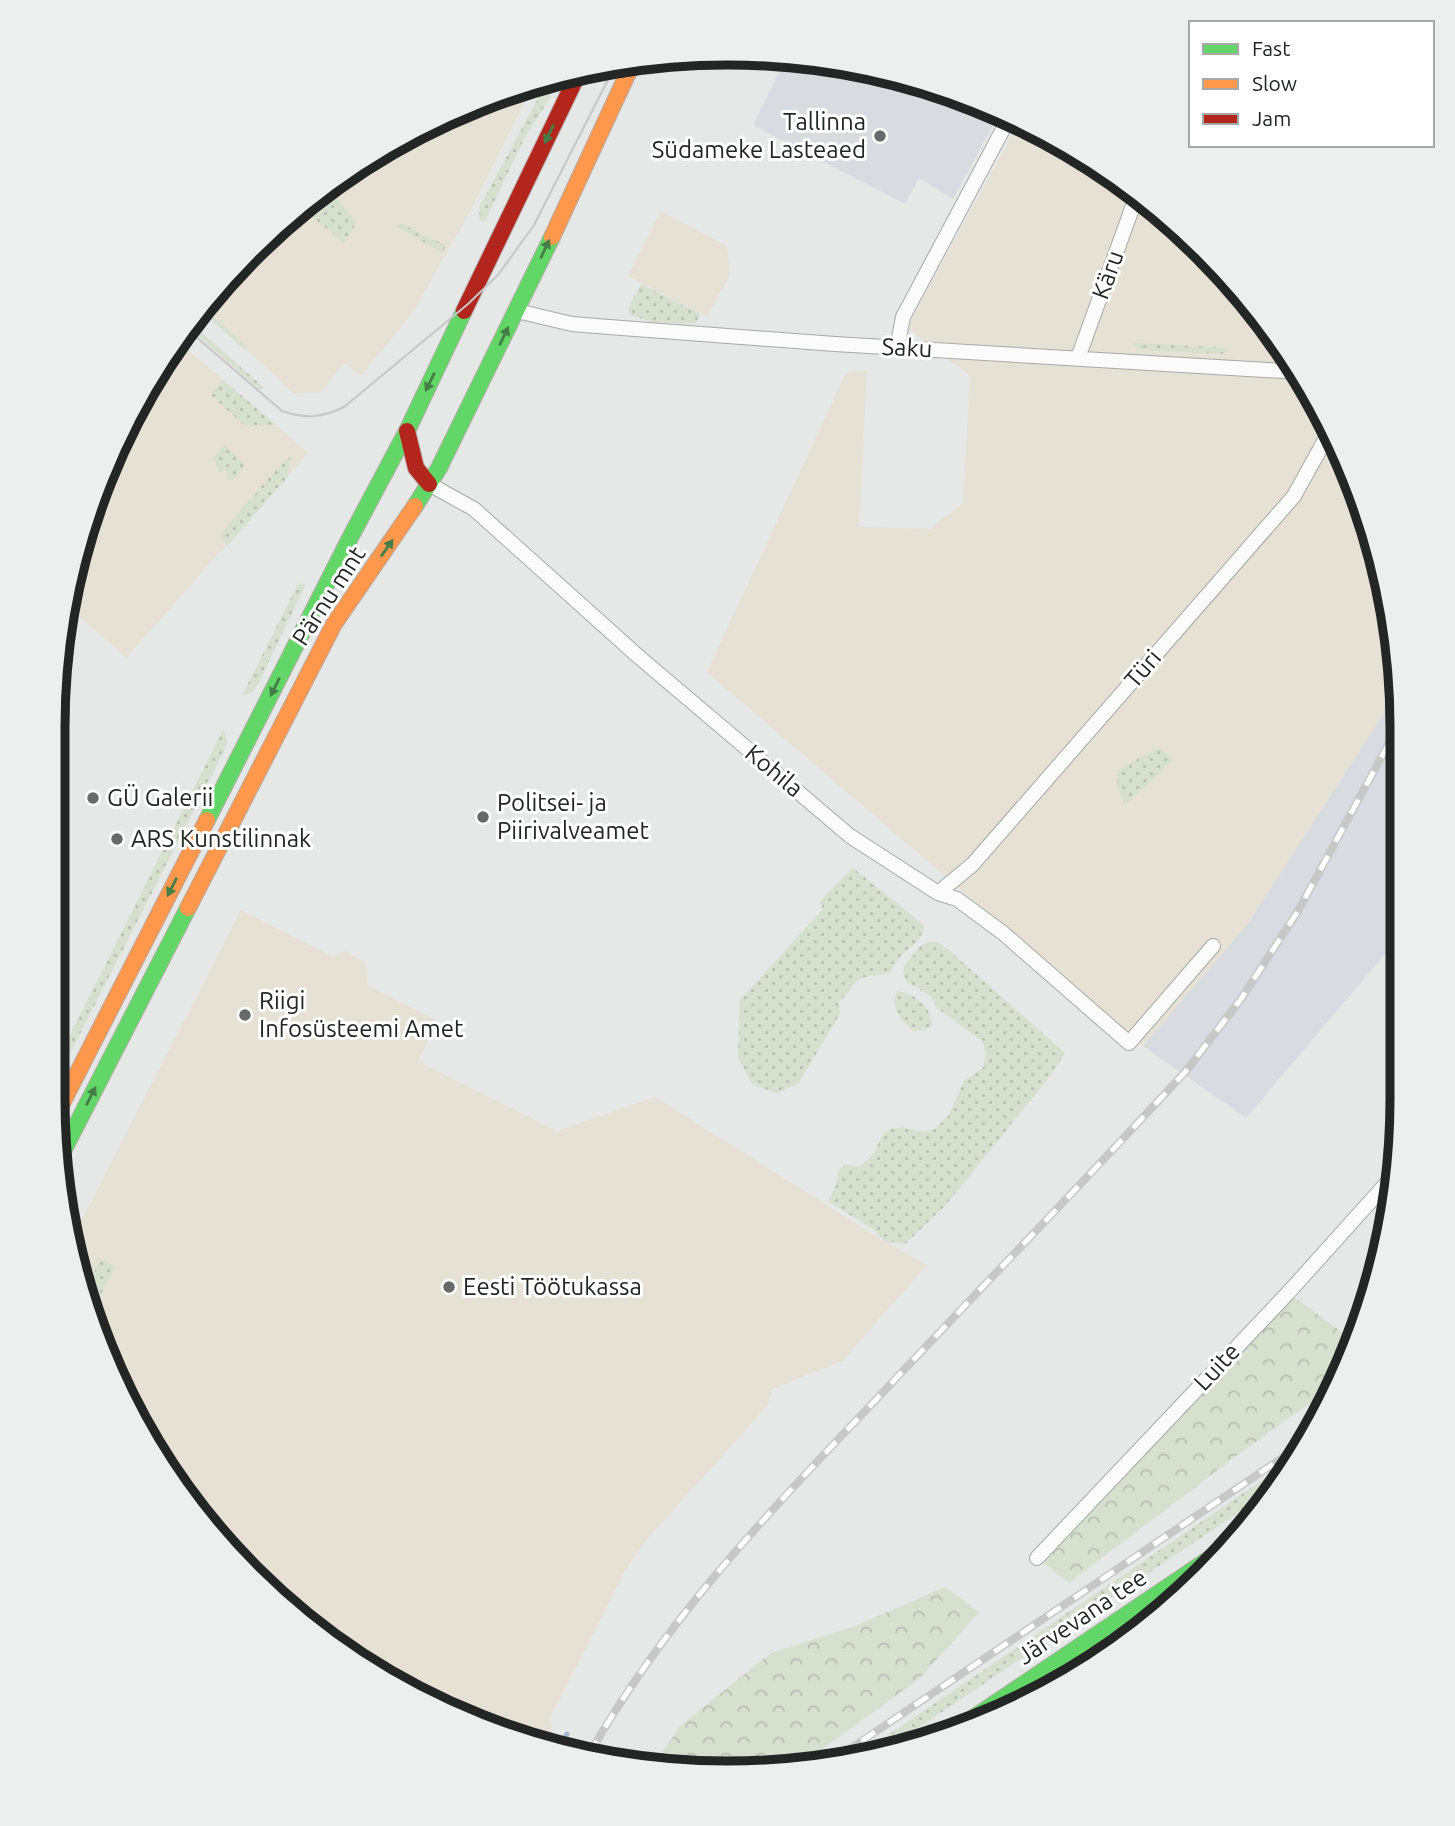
<svg xmlns="http://www.w3.org/2000/svg" width="1455" height="1826" font-family="Ubuntu,sans-serif">
<style>
.commercial{fill:#e6e1d5}
.built{fill:#d8dbe0}
.grass{fill:url(#grass-dots)}
.forest{fill:url(#forest-crowns)}
.lines{fill:none;stroke-linecap:round;stroke-linejoin:round}
.stream{stroke:#a4b7d3;stroke-width:5}
.street-casing{stroke:#a7a8a8;stroke-width:16}
.fast-casing{stroke:#b8aeab;stroke-width:18}
.slow-casing{stroke:#b8aeab;stroke-width:18}
.jam-casing{stroke:#b8aeab;stroke-width:18}
.street{stroke:#fbfbfb;stroke-width:14}
.fast{stroke:#63d668;stroke-width:16}
.slow{stroke:#ff974d;stroke-width:16}
.jam{stroke:#b3261e;stroke-width:16}
.tram{stroke:#c7c7c7;stroke-width:2}
.rail-casing{stroke:#c7c7c7;stroke-width:8}
.rail{stroke:#fff;stroke-width:5;stroke-dasharray:16;stroke-linecap:butt}
.oneway{fill:#447e46}
.poi-dot{fill:#686969;stroke:#fff;stroke-width:2.5}
.labels{text-anchor:middle;stroke-width:6;stroke-linejoin:round;paint-order:stroke}
.poi-label{font-size:24px;fill:#242525;stroke:#fff;text-anchor:start}
.street-label{font-size:24px;fill:#242525;stroke:#fff}
.rim{fill:none;stroke:#242525;stroke-width:9}
</style>
<defs>
<pattern id="grass-dots" width="8" height="8" patternUnits="userSpaceOnUse" patternTransform="scale(1.75)"><rect width="8" height="8" fill="#d7dfcf"/><path d="M2 2h.1M6 6h.1" fill="none" stroke="#b8bfb2" stroke-width="1.8" stroke-linecap="round"/></pattern>
<pattern id="forest-crowns" width="20" height="18" patternUnits="userSpaceOnUse" patternTransform="scale(1.75)"><rect width="20" height="18" fill="#d7dfcf"/><path d="M2 6a3 3 0 1 1 6 0M12 15a3 3 0 1 1 6 0" fill="none" stroke="#b8bfb2"/></pattern>
</defs>
<rect width="100%" height="100%" fill="#e6e7e7"/>
<path class="commercial" d="M 534,83 L 473,206 L 413,312 L 361,376 L 344,363 L 321,392 L 294,394 L 202,308 L 220,283 L 390,143 L 511,88 Z
M 1020,120 L 1139,192 L 1235,283 L 1312,390 L 1367,511 L 1401,683 L 1401,687 L 1247,925 L 1143,1046 L 707,672 L 846,373 L 867,370 L 859,527 L 930,529 L 963,503 L 970,376 L 907,328 Z
M 661,211 L 727,246 L 730,274 L 707,317 L 628,276 Z
M 178,341 L 308,453 L 126,658 L 69,607 L 88,510 L 143,390 Z
M 241,910 L 333,957 L 346,951 L 366,963 L 368,985 L 437,1021 L 418,1061 L 557,1131 L 655,1097 L 884,1241 L 927,1265 L 842,1361 L 772,1389 L 768,1405 L 647,1539 L 626,1569 L 550,1718 L 552,1732 L 545,1747 L 390,1683 L 250,1576 L 143,1436 L 75,1273 L 71,1241 Z"/>
<path class="built" d="M 787,56 L 903,76 L 999,114 L 953,199 L 919,178 L 905,204 L 753,125 Z
M 1401,687 L 1402,934 L 1246,1118 L 1143,1046 L 1247,925 Z"/>
<path class="grass" d="M 563,76 L 523,141 L 485,221 L 480,221 L 479,208 L 548,80 Z
M 330,192 L 357,222 L 344,243 L 306,212 Z
M 400,223 L 446,246 L 442,253 L 398,227 Z
M 641,284 L 700,314 L 696,323 L 690,324 L 653,322 L 630,315 L 628,309 Z
M 203,307 L 246,346 L 245,350 L 200,310 Z
M 191,323 L 263,387 L 260,390 L 188,327 Z
M 1134,343 L 1230,348 L 1224,354 L 1142,350 L 1135,347 Z
M 223,380 L 276,425 L 245,426 L 212,396 L 212,392 Z
M 225,445 L 244,464 L 244,468 L 232,480 L 229,480 L 226,470 L 219,472 L 214,458 Z
M 291,457 L 287,478 L 227,546 L 221,538 L 221,533 L 283,462 Z
M 299,582 L 305,586 L 258,684 L 252,692 L 242,696 Z
M 224,728 L 227,741 L 225,749 L 53,1087 L 53,1069 Z
M 1159,748 L 1174,760 L 1126,804 L 1117,789 L 1117,770 Z
M 853,868 L 925,926 C 918,949 899,950 890,973 C 879,976 863,974 855,983 C 849,989 847,996 839,1001 L 840,1014 L 798,1084 L 776,1093 L 752,1084 L 738,1057 L 740,1000 L 823,909 L 820,901 Z
M 930,942 L 938,942 L 951,952 L 1065,1053 L 1047,1080 L 945,1206 L 905,1244 L 884,1241 L 874,1230 L 828,1201 L 836,1185 L 839,1169 L 846,1165 L 859,1167 L 873,1155 L 883,1134 L 889,1129 L 902,1127 L 922,1132 L 935,1129 L 949,1115 L 964,1081 L 983,1068 L 986,1054 L 982,1041 L 937,1008 L 931,996 L 907,982 L 903,973 L 904,967 L 921,945 Z
M 897,991 C 914,993 932,1007 932,1025 L 927,1029 L 913,1031 C 900,1019 890,1009 897,991 Z
M 101,1259 L 116,1266 L 101,1295 L 90,1290 L 95,1270 Z
M 1292,1460 L 1275,1488 L 881,1753 L 856,1757 Z"/>
<path class="forest" d="M 1288,1293 L 1350,1338 L 1359,1331 L 1351,1357 L 1335,1385 L 1236,1456 L 1069,1583 L 1037,1558 Z
M 945,1587 L 979,1612 L 920,1678 L 802,1764 L 727,1773 L 655,1764 L 680,1726 L 771,1653 L 856,1626 Z"/>
<g class="lines">
<path class="stream" d="M 558,1751 L 567,1734"/>
<g class="street-casing">
<path id="street" d="M 517,311 L 572,324 L 609,327 L 835,344 L 1299,372
M 897,348 L 903,317 L 1010,116
M 1078,358 L 1138,192
M 429,484 L 474,509 L 639,657 L 850,836 L 938,893 L 957,899 L 1003,933 L 1129,1043 L 1213,946
M 938,893 L 972,865 L 1294,496 L 1330,431
M 1037,1558 L 1288,1293 L 1395,1174"/>
</g>
<g class="fast-casing">
<path id="fast" d="M 415,506 L 439,468 L 552,237
M 207,820 L 350,538 L 407,431 L 464,311
M 60,1157 L 188,908
M 960,1727 L 1230,1545"/>
</g>
<g class="slow-casing">
<path id="slow" d="M 552,237 L 634,60
M 188,908 L 334,624 L 415,506
M 55,1117 L 207,820"/>
</g>
<g class="jam-casing">
<path id="jam" d="M 464,311 L 579,72
M 407,431 L 416,468 L 429,484"/>
</g>
<use href="#street" class="street"/>
<use href="#fast" class="fast"/>
<use href="#slow" class="slow"/>
<use href="#jam" class="jam"/>
<path class="tram" d="M 187,329 L 282,411 C 305,419 322,418 344,407 L 468,304 L 498,275 L 534,225 L 616,64"/>
<g class="rail-casing">
<path id="rail" d="M 589,1755 C 662,1624 767,1514 870,1406 C 975,1294 1082,1184 1186,1071 L 1241,999 L 1298,911 L 1401,721
M 835,1759 L 1300,1446"/>
</g>
<use href="#rail" class="rail"/>
</g>
<defs><path id="oneway-solid" d="M-6-.8H1V-3.2L6.5 0L1 3.2V.8H-6Z" transform="scale(1.75)"/></defs>
<g class="oneway">
<use href="#oneway-solid" transform="translate(549 134) rotate(116)"/>
<use href="#oneway-solid" transform="translate(545 249) rotate(-65)"/>
<use href="#oneway-solid" transform="translate(504 336) rotate(-64)"/>
<use href="#oneway-solid" transform="translate(430 382) rotate(116)"/>
<use href="#oneway-solid" transform="translate(387 548) rotate(-55)"/>
<use href="#oneway-solid" transform="translate(275 687) rotate(116)"/>
<use href="#oneway-solid" transform="translate(172 887) rotate(117)"/>
<use href="#oneway-solid" transform="translate(91 1096) rotate(-63)"/>
</g>
<g class="poi-dot">
<circle cx="880" cy="136" r="7"/>
<circle cx="93" cy="798" r="7"/>
<circle cx="483" cy="817" r="7"/>
<circle cx="117" cy="839" r="7"/>
<circle cx="245" cy="1015" r="7"/>
<circle cx="449" cy="1287" r="7"/>
</g>
<g class="labels">
<g class="poi-label">
<text x="866" y="130" text-anchor="end">Tallinna<tspan x="866" dy="28">Südameke Lasteaed</tspan></text>
<text x="107" y="806">GÜ Galerii</text>
<text x="497" y="811">Politsei- ja<tspan x="497" dy="28">Piirivalveamet</tspan></text>
<text x="131" y="847">ARS Kunstilinnak</text>
<text x="259" y="1009">Riigi<tspan x="259" dy="28">Infosüsteemi Amet</tspan></text>
<text x="463" y="1295">Eesti Töötukassa</text>
</g>
<g class="street-label">
<text transform="translate(1108 275) rotate(-70)" y="8">Käru</text>
<text transform="translate(907 348) rotate(3)" y="8">Saku</text>
<text transform="translate(329 596) rotate(-57)" y="8">Pärnu mnt</text>
<text transform="translate(1143 669) rotate(-49)" y="8">Türi</text>
<text transform="translate(774 771) rotate(40)" y="8">Kohila</text>
<text transform="translate(1217 1367) rotate(-47)" y="8">Luite</text>
<text transform="translate(1082 1617) rotate(-34)" y="8">Järvevana tee</text>
</g>
</g>
<path d="M0 0H1455V1826H0ZM727 65H728A662 662 0 0 1 1390 727V1099A662 662 0 0 1 728 1761H727A662 662 0 0 1 65 1099V727A662 662 0 0 1 727 65Z" fill="#edeeee" fill-rule="evenodd"/>
<path class="rim" d="M727 65H728A662 662 0 0 1 1390 727V1099A662 662 0 0 1 728 1761H727A662 662 0 0 1 65 1099V727A662 662 0 0 1 727 65Z"/>
<rect x="1189" y="21" width="245" height="126" fill="#ffffff" stroke="#a7a8a8" stroke-width="2"/>
<rect x="1203" y="44" width="35" height="10" fill="#63d668" stroke="#a7a8a8" stroke-width="2"/>
<text x="1252" y="56" font-size="21" fill="#242525">Fast</text>
<rect x="1203" y="79" width="35" height="10" fill="#ff974d" stroke="#a7a8a8" stroke-width="2"/>
<text x="1252" y="91" font-size="21" fill="#242525">Slow</text>
<rect x="1203" y="114" width="35" height="10" fill="#b3261e" stroke="#a7a8a8" stroke-width="2"/>
<text x="1252" y="126" font-size="21" fill="#242525">Jam</text>
</svg>
